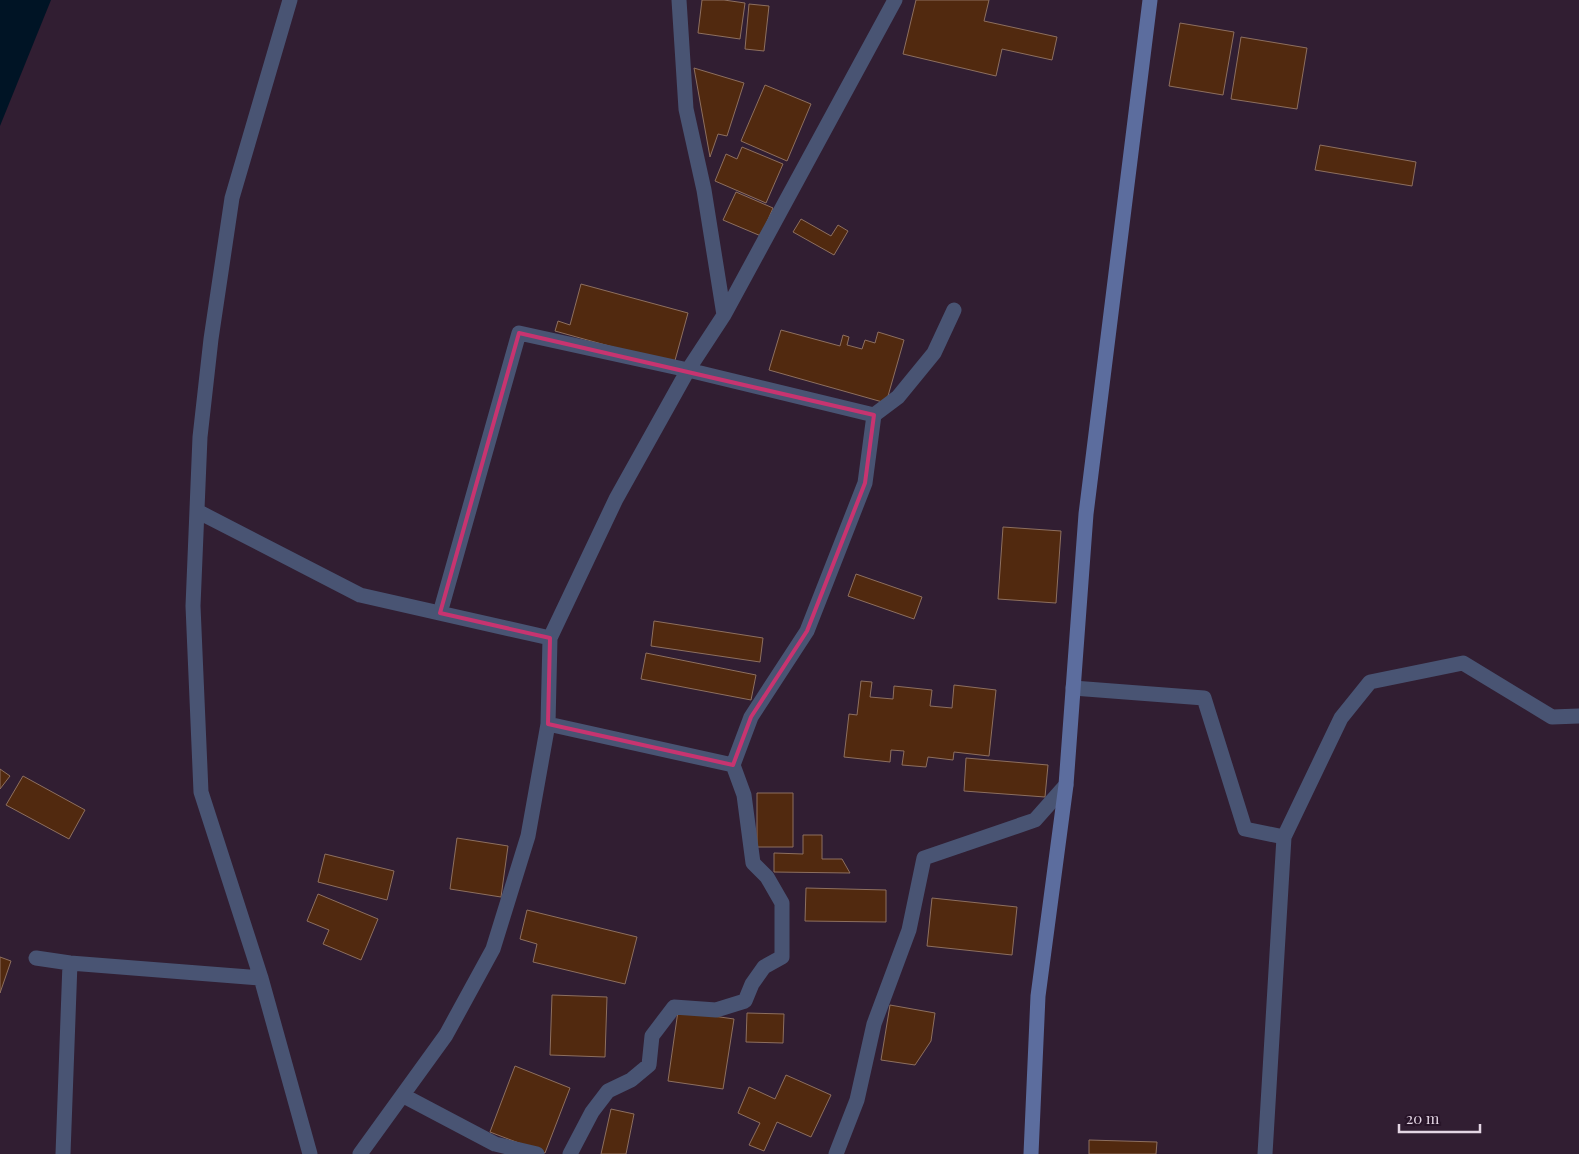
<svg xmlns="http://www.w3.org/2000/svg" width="1579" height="1154" font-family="'Playfair Display',serif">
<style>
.water{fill:#001425}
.building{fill:#51290f;stroke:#8d6f5f}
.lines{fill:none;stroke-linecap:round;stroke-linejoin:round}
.street{stroke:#495473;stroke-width:15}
.secondary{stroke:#5c6d9e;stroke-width:15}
.marked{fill:none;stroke:#c73470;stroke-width:4;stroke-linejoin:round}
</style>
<rect width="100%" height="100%" fill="#311e32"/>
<path class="water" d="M 0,0 L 51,0 L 0,126 Z"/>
<path class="building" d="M 702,0 L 724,0 L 745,3 L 740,39 L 698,33 Z
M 916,0 L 989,0 L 984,21 L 1057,37 L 1052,60 L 1002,49 L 996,76 L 903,54 Z
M 749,4 L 769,6 L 764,51 L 745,49 Z
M 1180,23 L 1234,32 L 1223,95 L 1169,86 Z
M 1241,37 L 1307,48 L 1297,109 L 1231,99 Z
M 694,68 L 744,83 L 727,136 L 718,134 L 710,157 Z
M 765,85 L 811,104 L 787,161 L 741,141 Z
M 1320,145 L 1416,162 L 1412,186 L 1315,170 Z
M 742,147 L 783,164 L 766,203 L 715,181 L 726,154 L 737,159 Z
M 736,192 L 773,208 L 761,236 L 723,220 Z
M 801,219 L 831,236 L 838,225 L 848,231 L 834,255 L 793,232 Z
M 581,284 L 688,313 L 674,364 L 555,331 L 558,321 L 570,325 Z
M 781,330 L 840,346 L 843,335 L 849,337 L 847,345 L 862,349 L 865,340 L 875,343 L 878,332 L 904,340 L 886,403 L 769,370 Z
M 1003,527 L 1061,531 L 1056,603 L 998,599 Z
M 856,574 L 922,597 L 914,619 L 848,596 Z
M 654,621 L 763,638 L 760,662 L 651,646 Z
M 646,653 L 756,675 L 751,700 L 641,679 Z
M 861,681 L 872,682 L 870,697 L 893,699 L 894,686 L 932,690 L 930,706 L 952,708 L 954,685 L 996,690 L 989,756 L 954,752 L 953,760 L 928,757 L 926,767 L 902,765 L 904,751 L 891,750 L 890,762 L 844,757 L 849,714 L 857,715 Z
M 966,758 L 1048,765 L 1045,797 L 964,791 Z
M 0,769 L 10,776 L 0,789 Z
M 23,776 L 85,810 L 69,839 L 6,805 Z
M 757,793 L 793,793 L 793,847 L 757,847 Z
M 803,835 L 822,835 L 822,859 L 842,859 L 850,873 L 774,872 L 774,853 L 803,854 Z
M 457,838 L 508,846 L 501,897 L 450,889 Z
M 325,854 L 394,871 L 387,900 L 318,882 Z
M 806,888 L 886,890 L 886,922 L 805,921 Z
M 318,894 L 378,919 L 361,960 L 323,944 L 329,930 L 307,921 Z
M 932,898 L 1017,907 L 1012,955 L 927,946 Z
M 527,910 L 637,937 L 625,984 L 533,962 L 537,944 L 520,939 Z
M 0,957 L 11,961 L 0,993 Z
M 552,995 L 607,997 L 605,1057 L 550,1055 Z
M 890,1005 L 935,1013 L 931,1041 L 915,1065 L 881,1060 Z
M 678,1011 L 734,1019 L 723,1089 L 668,1081 Z
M 747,1013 L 784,1014 L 783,1043 L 746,1042 Z
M 515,1066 L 570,1088 L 545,1153 L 490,1132 Z
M 786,1075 L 831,1095 L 811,1137 L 777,1122 L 764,1151 L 749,1145 L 760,1123 L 738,1113 L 749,1087 L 775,1099 Z
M 611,1109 L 634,1114 L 626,1154 L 601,1154 Z
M 1089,1140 L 1157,1142 L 1156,1154 L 1089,1154 Z"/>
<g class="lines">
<path class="street" d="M 290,0 L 232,198 L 211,339 L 200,437 L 193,606 L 201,792 L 261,978 L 310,1154
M 679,0 L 686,109 L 704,190 L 724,315
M 197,511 L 360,595 L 550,638
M 440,613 L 519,333 L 688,370 L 874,415
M 1073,688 L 1204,698 L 1245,829 L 1284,837 L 1341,718 L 1370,682 L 1463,663 L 1552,717 L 1579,716
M 548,724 L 733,765 L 751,717 L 807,631 L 865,483 L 874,415 L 898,397 L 934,353 L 954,310
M 36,958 L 70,963 L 261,978
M 404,1096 L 495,1144 L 537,1154
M 63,1154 L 70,963
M 360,1154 L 446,1035 L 493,949 L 528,836 L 548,724 L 550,638 L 616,499 L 688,370 L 724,315 L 895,0
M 570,1154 L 592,1112 L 608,1091 L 631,1080 L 649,1065 L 652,1036 L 674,1007 L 716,1010 L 745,1001 L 752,984 L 764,967 L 782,957 L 782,903 L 767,877 L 753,863 L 744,795 L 733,765
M 836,1154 L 857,1100 L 874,1024 L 909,930 L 924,858 L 1035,820 L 1066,785
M 1265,1154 L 1284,837"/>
<path class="secondary" d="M 1031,1154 L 1038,996 L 1066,785 L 1086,514 L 1150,0"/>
</g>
<path class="marked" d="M 519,333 L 874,415 L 865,483 L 807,631 L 751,717 L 733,765 L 548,724 L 550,638 L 440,613 Z"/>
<path d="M1399 1124v8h81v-8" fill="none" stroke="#e4d6e4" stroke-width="2.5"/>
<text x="1406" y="1124" font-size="15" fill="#e4d6e4" stroke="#271428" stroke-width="4" paint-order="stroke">20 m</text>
</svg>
